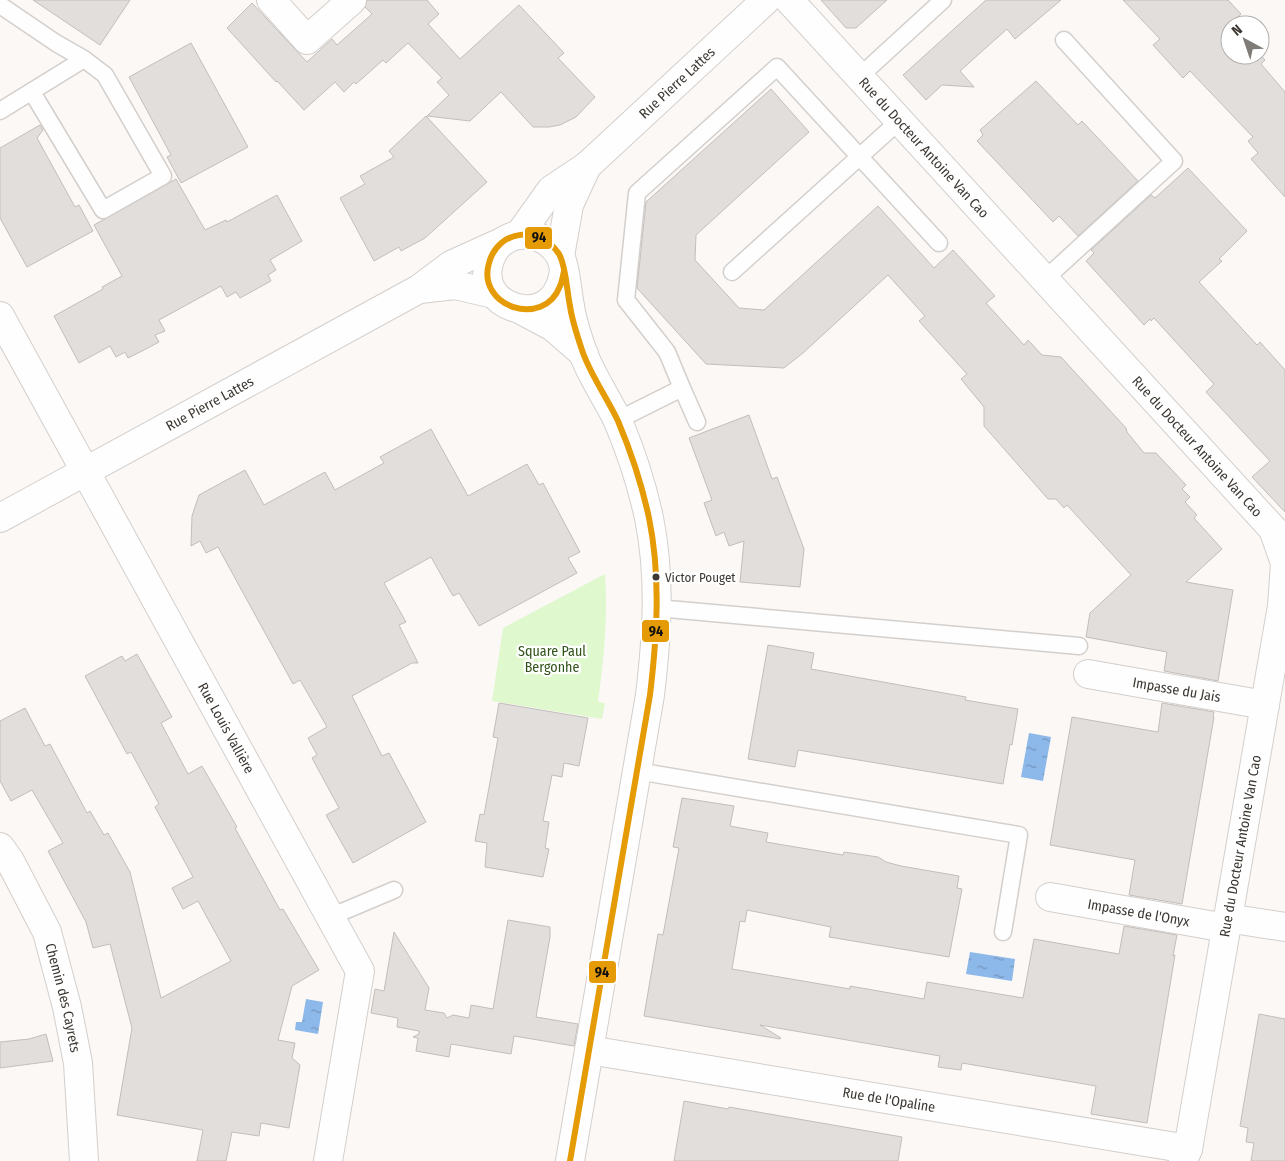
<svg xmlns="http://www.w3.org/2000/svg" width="1285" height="1161" font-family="'Fira Sans Condensed',sans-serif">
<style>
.green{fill:#dff8ce}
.water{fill:url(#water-ripples)}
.building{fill:#e2dedb;stroke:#c2bebb}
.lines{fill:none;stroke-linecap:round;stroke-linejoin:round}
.service-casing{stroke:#d3cfcc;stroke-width:19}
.minor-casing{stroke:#d3cfcc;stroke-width:30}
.service{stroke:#fefefe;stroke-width:16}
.minor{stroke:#fefefe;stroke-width:28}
.bus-1-casing{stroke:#fff;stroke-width:10}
.bus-1{stroke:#e49b05;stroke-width:6}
.bus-dot{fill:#3c3732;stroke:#fff;stroke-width:2}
.labels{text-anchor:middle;stroke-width:4.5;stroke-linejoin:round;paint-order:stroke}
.bus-label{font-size:13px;fill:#3c3732;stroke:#fff;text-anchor:start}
.street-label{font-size:14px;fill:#3c3732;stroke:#fff}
.park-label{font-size:14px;fill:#31531a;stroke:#fff}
.line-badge{stroke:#fff;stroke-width:2}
.pale-badge-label{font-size:14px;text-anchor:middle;font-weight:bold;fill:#111}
</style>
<defs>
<pattern id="water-ripples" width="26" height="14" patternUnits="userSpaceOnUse" patternTransform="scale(1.25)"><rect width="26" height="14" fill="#8db8ea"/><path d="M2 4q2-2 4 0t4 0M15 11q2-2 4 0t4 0" fill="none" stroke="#7496be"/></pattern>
</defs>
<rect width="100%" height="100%" fill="#fbf8f6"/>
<path class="green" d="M 605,574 C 608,619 604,657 598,702 L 605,703 L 602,719 L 492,701 L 503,628 Z"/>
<path class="water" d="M 1029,733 L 1051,737 L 1043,781 L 1021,777 Z
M 970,952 L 1015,959 L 1012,981 L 966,974 Z
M 306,999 L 323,1002 L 318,1034 L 295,1030 L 296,1022 L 302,1022 Z"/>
<path class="building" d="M 33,0 L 130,0 L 100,45 Z
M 367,0 L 427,0 L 439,14 L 428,24 L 460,59 L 519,5 L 564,53 L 558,58 L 595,97 L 576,117 L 560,125 L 549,127 L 533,127 L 501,92 L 470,121 L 427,116 L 449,95 L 437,82 L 442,78 L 408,43 L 386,63 L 383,60 L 356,84 L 354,82 L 344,92 L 335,82 L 304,110 L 277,81 L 276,82 L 227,28 L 252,3 L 307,62 L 332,39 L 337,45 L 372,14 L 365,7 Z
M 821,0 L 887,0 L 856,28 L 846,28 Z
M 986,0 L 1061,0 L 1015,39 L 1007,29 L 960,71 L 974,87 L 942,85 L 926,100 L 903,75 Z
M 1123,0 L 1228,0 L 1241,14 L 1231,23 L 1233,25 L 1230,25 L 1230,55 L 1260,54 L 1265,60 L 1261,64 L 1285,92 L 1285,197 L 1251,159 L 1258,153 L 1248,141 L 1253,137 L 1190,71 L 1183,78 L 1153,45 L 1160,39 Z
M 191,43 L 248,147 L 181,183 L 167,157 L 171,155 L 129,77 Z
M 1036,81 L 1078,125 L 1082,121 L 1138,181 L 1078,236 L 1059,216 L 1053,222 L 977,141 L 983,135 L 980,130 Z
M 771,89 L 809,132 L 696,235 L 695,260 L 739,308 L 764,310 L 878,206 L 934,268 L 953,250 L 995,296 L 986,303 L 1024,345 L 1028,340 L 1042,355 L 1061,357 L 1126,428 L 1127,432 L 1144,453 L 1156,453 L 1186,485 L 1182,489 L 1190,497 L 1185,502 L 1197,515 L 1194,518 L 1222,549 L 1186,582 L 1233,590 L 1218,681 L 1164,671 L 1167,652 L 1086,637 L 1090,613 L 1131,575 L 1067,505 L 1064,508 L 1056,499 L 1048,499 L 984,426 L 984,407 L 961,379 L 967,374 L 919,321 L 925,316 L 888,275 L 803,353 L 784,368 L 706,364 L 637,288 L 646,202 Z
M 426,116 L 487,182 L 425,238 L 401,251 L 399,247 L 374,261 L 340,198 L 365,184 L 360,176 L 394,157 L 389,151 Z
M 40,125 L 43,130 L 37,138 L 75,207 L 79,205 L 93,231 L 27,267 L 0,218 L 0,148 Z
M 1188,168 L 1247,231 L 1219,259 L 1222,261 L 1199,282 L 1257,345 L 1260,342 L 1285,370 L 1285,512 L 1252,477 L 1270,461 L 1206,392 L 1214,384 L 1154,318 L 1151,321 L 1150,319 L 1144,325 L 1086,261 L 1094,253 L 1091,250 L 1151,195 L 1155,198 Z
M 176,179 L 205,230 L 226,220 L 227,222 L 277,195 L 302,241 L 270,260 L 276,270 L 268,275 L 271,281 L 240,298 L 236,292 L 227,297 L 221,286 L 159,320 L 165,331 L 155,335 L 159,342 L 144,350 L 128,358 L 125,352 L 116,357 L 110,346 L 79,363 L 54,316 L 103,289 L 102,287 L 122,276 L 94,225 Z
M 749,415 L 772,479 L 777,477 L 804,549 L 800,587 L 740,582 L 744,541 L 729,546 L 724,532 L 716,536 L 704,503 L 712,500 L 689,438 Z
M 431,429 L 468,496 L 527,464 L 539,485 L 543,483 L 580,552 L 568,558 L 577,573 L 479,626 L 459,593 L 453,596 L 431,557 L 384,583 L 406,622 L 399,625 L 418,663 L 412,663 L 352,696 L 382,756 L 389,753 L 426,822 L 353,863 L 326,815 L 339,808 L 312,758 L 317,755 L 308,738 L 327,727 L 300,680 L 293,684 L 218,547 L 206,553 L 200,541 L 191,546 L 192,516 L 199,495 L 245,470 L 264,505 L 325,472 L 335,490 L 384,463 L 380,457 Z
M 768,645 L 814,653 L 811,669 L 966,697 L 965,700 L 1018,709 L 1012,745 L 1010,744 L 1003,784 L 798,750 L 795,767 L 748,759 Z
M 137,654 L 172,717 L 161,723 L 188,774 L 202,766 L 237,827 L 235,828 L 280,910 L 283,909 L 319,970 L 292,986 L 278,1040 L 295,1043 L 292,1058 L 300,1065 L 289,1128 L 261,1123 L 259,1136 L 232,1132 L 226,1161 L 197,1161 L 203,1130 L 117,1115 L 132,1028 L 110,944 L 93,948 L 86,922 L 48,851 L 63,843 L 32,790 L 11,801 L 0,781 L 0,721 L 25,708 L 45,746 L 50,744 L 87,813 L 90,811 L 104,835 L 108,833 L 130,872 L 161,998 L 231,961 L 198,901 L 183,909 L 172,888 L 193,877 L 155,807 L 159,804 L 131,752 L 127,754 L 85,676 L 122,656 L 125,661 Z
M 499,703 L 588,718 L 579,766 L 564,763 L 562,777 L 552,775 L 543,821 L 549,822 L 545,848 L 549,849 L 543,877 L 485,867 L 487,843 L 475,841 L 480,814 L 484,815 L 498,738 L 493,737 Z
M 1162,703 L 1214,712 L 1213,717 L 1214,717 L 1182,904 L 1129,895 L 1135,860 L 1050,845 L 1072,717 L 1158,732 Z
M 682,798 L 734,806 L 730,826 L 768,833 L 766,842 L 843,855 L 844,852 L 878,857 L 886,862 L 901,866 L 959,876 L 957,888 L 962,889 L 949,957 L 829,937 L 831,927 L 747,910 L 745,922 L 740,921 L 732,969 L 850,989 L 850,986 L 924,999 L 927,982 L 1023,998 L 1034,939 L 1119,954 L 1124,926 L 1177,935 L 1173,956 L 1175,955 L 1147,1123 L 1091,1114 L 1096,1086 L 962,1063 L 961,1070 L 938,1067 L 940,1056 L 760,1025 L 781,1038 L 780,1039 L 644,1016 L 658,934 L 663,935 L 679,848 L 673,847 Z
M 508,920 L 550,927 L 550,937 L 536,1017 L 578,1024 L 574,1046 L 514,1036 L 511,1054 L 451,1044 L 449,1057 L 416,1051 L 418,1038 L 413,1037 L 419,1034 L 419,1031 L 397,1027 L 398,1018 L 371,1013 L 375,989 L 384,991 L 394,932 L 429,988 L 425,1010 L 444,1013 L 447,1018 L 453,1015 L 469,1018 L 471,1005 L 493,1009 Z
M 1259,1014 L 1285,1019 L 1285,1161 L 1251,1161 L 1254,1143 L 1246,1142 L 1248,1128 L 1240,1126 Z
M 46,1034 L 53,1061 L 0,1068 L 0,1042 L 29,1039 Z
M 684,1101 L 728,1109 L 729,1107 L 902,1137 L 898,1161 L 674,1161 Z"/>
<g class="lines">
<g class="service-casing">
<path id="service" d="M 0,5 L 56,43 L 84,59 L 105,75 L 163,176 L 103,210 L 32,92
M 859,77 L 943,0
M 0,111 L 84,59
M 732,272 L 899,121
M 1045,279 L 1174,161 L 1064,40
M 682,388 L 697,422
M 618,420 L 682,388 L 667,352 L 626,300 L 637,193 L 777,67 L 939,243
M 657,608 L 1079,646
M 637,771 L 1019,835 L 1003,932
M 330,917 L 394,890"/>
</g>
<g class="minor-casing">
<g id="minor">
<path d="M 271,0 L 307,40 L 352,0"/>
<path id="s1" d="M 789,0 L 1273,529 L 1285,563 L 1282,606 L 1188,1149 L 1183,1161"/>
<path id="s2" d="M 519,235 L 551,190 L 587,166 L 766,0"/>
<path d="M 560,256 L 569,205 L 587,166"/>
<path d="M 564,271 C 563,276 562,282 560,286 C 544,329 476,307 489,263 C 498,229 540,225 559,254 C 566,266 567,292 570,306 C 572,321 578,338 583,353 C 592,377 607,398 618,421 C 631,452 642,485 649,518 C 661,577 657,636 650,695 L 570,1161"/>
<path d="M 420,289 L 455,285 L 494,294"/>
<path d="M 521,310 L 553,327 L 584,354"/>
<path id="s3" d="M 0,316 L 360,971 L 328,1161"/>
<path id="s4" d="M 0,518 L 419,289 L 451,265 L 504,241"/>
<path id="s5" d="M 1088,674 L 1265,705"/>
<path id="s6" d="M 0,847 L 10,861 L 47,932 L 67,1007 L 78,1063 L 84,1161"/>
<path id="s7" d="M 1050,897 L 1226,928"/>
<path d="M 1227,918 L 1285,927"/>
<path id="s8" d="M 589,1050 L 1188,1149"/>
</g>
</g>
<use href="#service" class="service"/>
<use href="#minor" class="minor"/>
<g class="bus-1-casing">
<path id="bus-1" d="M 564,271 C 563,276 562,282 560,286 C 544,329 476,307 489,263 C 498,229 540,225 559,254 C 566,266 567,292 570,306 C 572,321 578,338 583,353 C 592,377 607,398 618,421 C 631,452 642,485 649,518 C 661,577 657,636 650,695 L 570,1161"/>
</g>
<use href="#bus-1" class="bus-1"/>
</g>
<circle class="bus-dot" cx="656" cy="577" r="4.5"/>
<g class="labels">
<g class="bus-label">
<text x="665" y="582">Victor Pouget</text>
</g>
<g class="street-label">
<text dy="5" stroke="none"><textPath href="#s2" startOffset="221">Rue Pierre Lattes</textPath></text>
<text dy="5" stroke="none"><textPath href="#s1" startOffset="200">Rue du Docteur Antoine Van Cao</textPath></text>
<text dy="5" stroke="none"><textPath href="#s4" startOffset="239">Rue Pierre Lattes</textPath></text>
<text dy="5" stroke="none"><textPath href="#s1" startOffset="605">Rue du Docteur Antoine Van Cao</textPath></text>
<text dy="5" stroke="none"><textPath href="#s5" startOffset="90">Impasse du Jais</textPath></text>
<text dy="5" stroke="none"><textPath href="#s3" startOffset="470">Rue Louis Vallière</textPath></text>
<text transform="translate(1240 846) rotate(-80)" y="5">Rue du Docteur Antoine Van Cao</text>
<text dy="5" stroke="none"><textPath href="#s7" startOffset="90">Impasse de l'Onyx</textPath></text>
<text dy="5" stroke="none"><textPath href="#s6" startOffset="165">Chemin des Cayrets</textPath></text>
<text dy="5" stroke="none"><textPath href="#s8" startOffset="304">Rue de l'Opaline</textPath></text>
</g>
<g class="park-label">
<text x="552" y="656">Square Paul<tspan x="552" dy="16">Bergonhe</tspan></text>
</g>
</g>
<g class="line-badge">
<rect x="524" y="226" width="29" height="24" rx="5" fill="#e49b05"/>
<rect x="641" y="619" width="29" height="24" rx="5" fill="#e49b05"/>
<rect x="588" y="960" width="29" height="24" rx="5" fill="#e49b05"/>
</g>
<g class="pale-badge-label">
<text x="539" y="242">94</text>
<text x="656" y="636">94</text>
<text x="602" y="977">94</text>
</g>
<g transform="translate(1245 40) rotate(320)"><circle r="24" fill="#ffffff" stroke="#b1afad"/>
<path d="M0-4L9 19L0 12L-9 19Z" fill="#7f7b77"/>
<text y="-8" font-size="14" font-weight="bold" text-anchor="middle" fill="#3c3732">N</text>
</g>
</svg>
